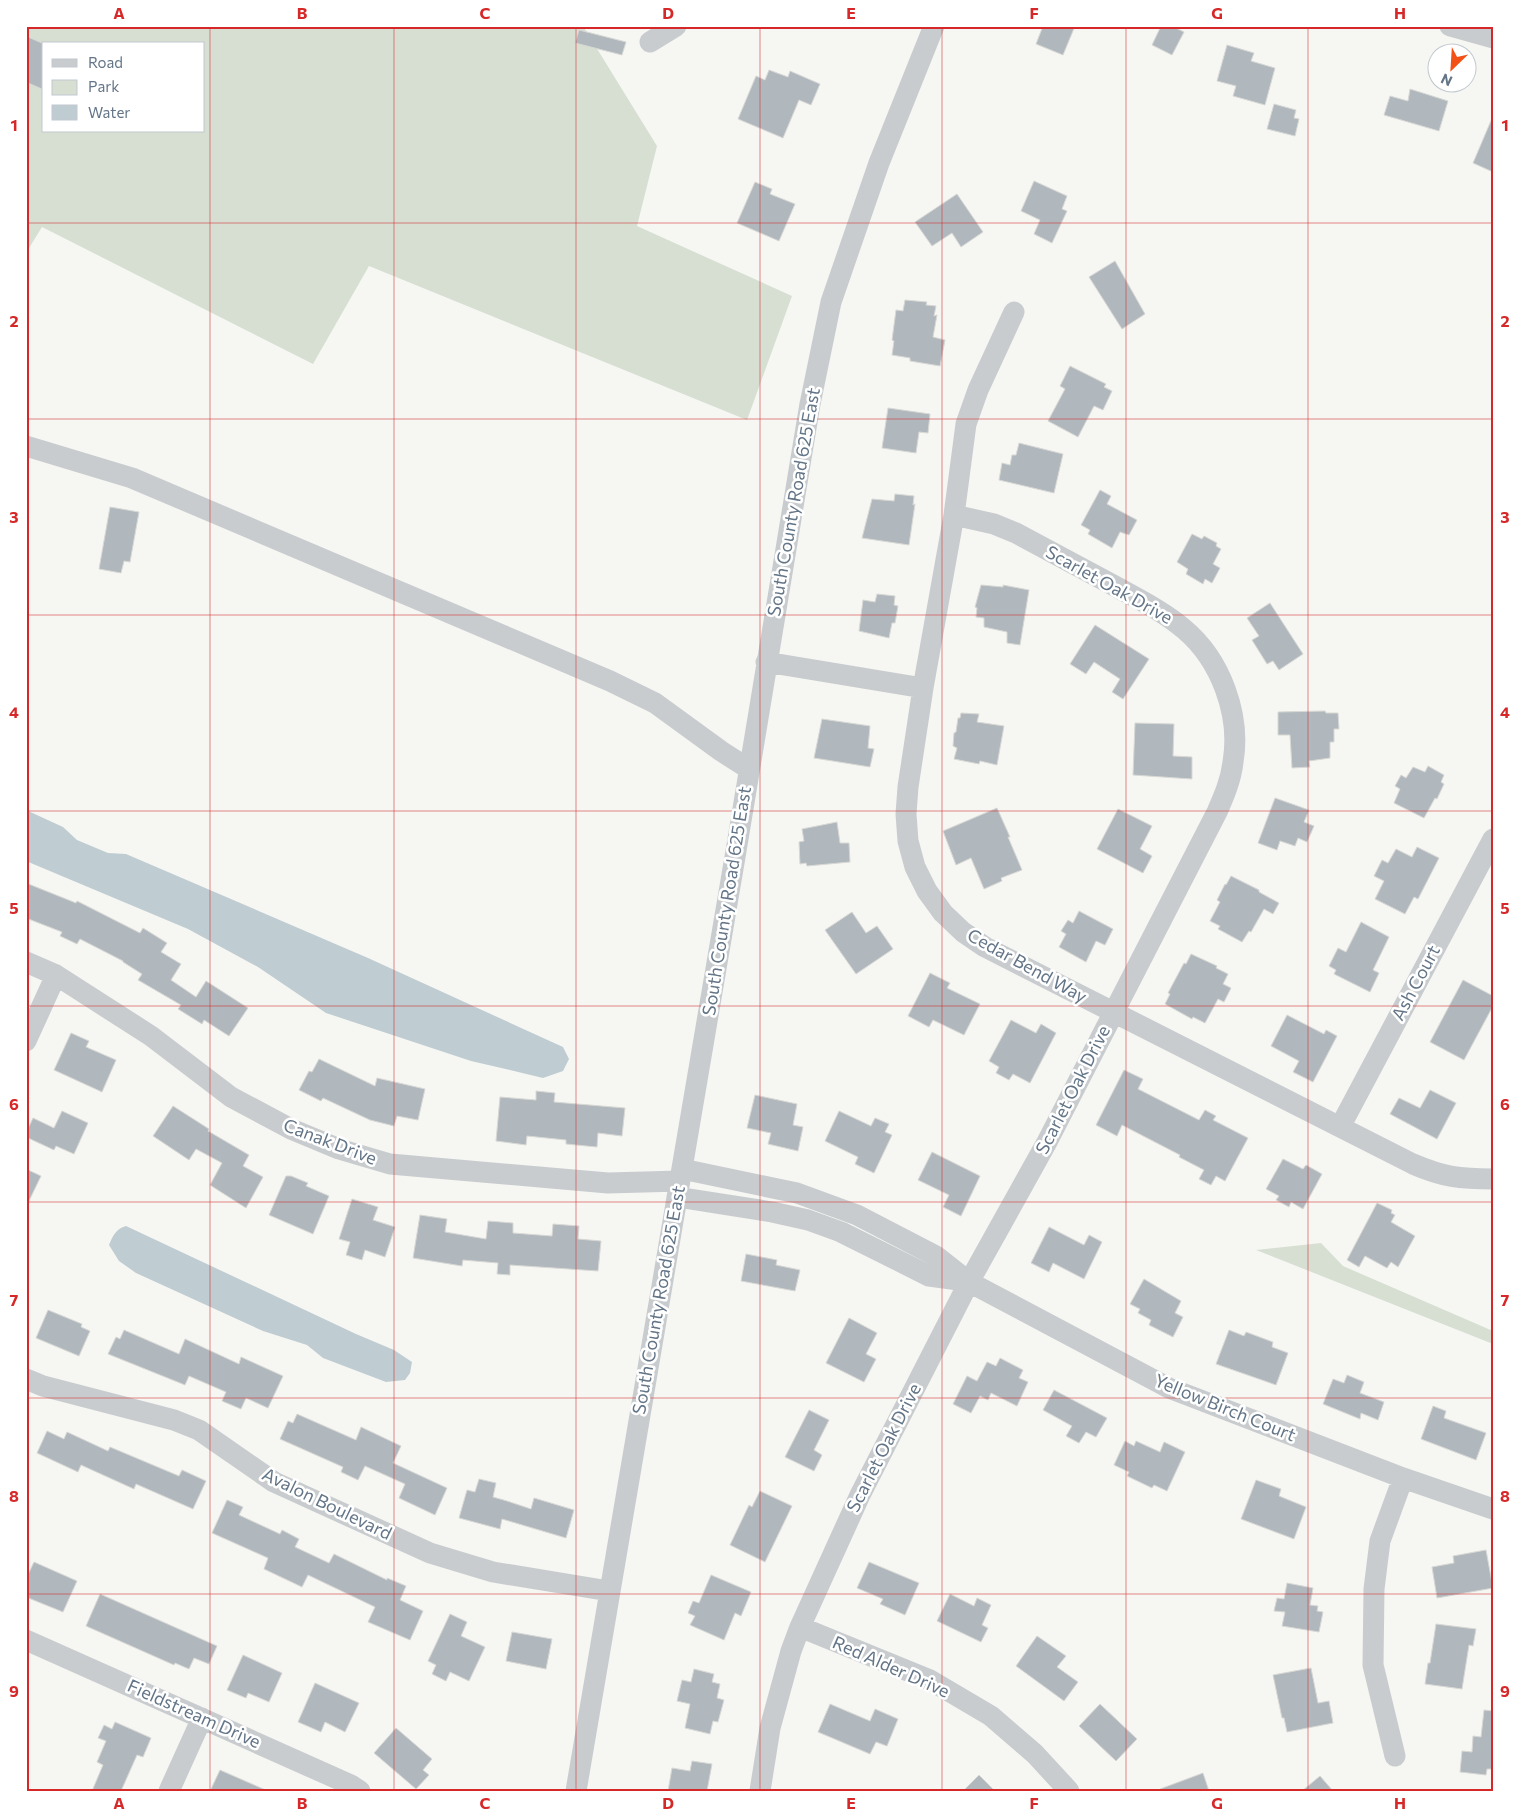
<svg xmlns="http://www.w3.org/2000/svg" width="1519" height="1817" font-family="Commissioner,sans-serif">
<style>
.green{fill:#d7dfd3;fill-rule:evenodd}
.water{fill:#bfccd1}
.building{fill:#b0b8bd;stroke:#d8d8d5}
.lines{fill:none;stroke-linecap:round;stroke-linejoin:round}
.minor{stroke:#c9cccf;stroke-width:21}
.grid{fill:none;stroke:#d62828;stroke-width:1;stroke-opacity:0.55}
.labels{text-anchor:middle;stroke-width:5;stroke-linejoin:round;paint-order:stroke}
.street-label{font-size:18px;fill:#637587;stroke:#fff}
.neatline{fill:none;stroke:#d62828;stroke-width:2}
.grid-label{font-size:16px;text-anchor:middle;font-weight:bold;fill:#d62828}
</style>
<rect width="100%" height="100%" fill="#f6f7f3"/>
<path class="green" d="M 26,26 L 583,26 L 657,146 L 637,226 L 792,296 L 747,420 L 369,266 L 313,364 L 42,227 L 26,253 ZM 44,44 L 204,44 L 204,131 L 44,131 Z
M 1321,1243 L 1343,1266 L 1493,1331 L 1493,1344 L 1256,1250 Z"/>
<path class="water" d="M 26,810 L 63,827 L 77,840 L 108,853 L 126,854 L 368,958 L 563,1047 L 569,1059 L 563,1071 L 543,1078 L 514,1071 L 471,1061 L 326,1013 L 258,967 L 188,929 L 26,861 Z
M 126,1226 L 356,1334 L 394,1350 L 412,1362 L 410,1373 L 405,1380 L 386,1382 L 323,1358 L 307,1345 L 263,1331 L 136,1273 L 119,1261 L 109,1245 C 113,1235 116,1229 126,1226 Z"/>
<path class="building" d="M 1043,26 L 1075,26 L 1063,55 L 1036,44 Z
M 1161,26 L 1172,26 L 1184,32 L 1172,55 L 1152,45 Z
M 579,30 L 626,42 L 622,55 L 575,43 Z
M 26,36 L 44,44 L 44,90 L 26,82 Z
M 1227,45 L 1254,53 L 1251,61 L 1275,68 L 1265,105 L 1233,96 L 1236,86 L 1217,81 Z
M 769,70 L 788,77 L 790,71 L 820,84 L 811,105 L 799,100 L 783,138 L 738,119 L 756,76 L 765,80 Z
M 1410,89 L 1448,101 L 1439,131 L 1384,115 L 1390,96 L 1408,101 Z
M 1274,104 L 1296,110 L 1294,118 L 1299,119 L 1295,136 L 1267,129 Z
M 1493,116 L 1493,172 L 1473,163 Z
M 1034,181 L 1067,196 L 1062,209 L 1067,211 L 1052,243 L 1034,234 L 1040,220 L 1021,211 Z
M 755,182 L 772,189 L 770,194 L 795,204 L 779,241 L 737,223 Z
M 957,194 L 983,232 L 961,247 L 952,233 L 932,246 L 915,222 Z
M 1115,261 L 1145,314 L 1122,329 L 1089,277 Z
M 905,300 L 927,302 L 926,305 L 936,306 L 934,316 L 937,315 L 933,337 L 945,340 L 940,366 L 910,361 L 910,358 L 892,355 L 894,341 L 892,340 L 896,310 L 903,311 Z
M 1070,366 L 1106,384 L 1104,387 L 1112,391 L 1103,410 L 1094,406 L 1078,437 L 1048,421 L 1065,389 L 1060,386 Z
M 888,408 L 930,414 L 928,433 L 919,432 L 916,453 L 882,448 Z
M 1019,443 L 1063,454 L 1054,493 L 999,480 L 1002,463 L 1010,465 L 1012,455 L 1016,455 Z
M 1100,490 L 1111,496 L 1107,504 L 1137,520 L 1129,535 L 1120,532 L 1112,548 L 1088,534 L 1090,530 L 1081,525 Z
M 895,494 L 914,496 L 913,505 L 915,504 L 909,545 L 862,538 L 872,499 L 894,501 Z
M 110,507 L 139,512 L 130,562 L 124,561 L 121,573 L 99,569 Z
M 1192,534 L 1202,539 L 1204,536 L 1217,543 L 1216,546 L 1221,549 L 1213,564 L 1220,568 L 1212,583 L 1205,579 L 1203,584 L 1186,574 L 1188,569 L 1177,562 Z
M 981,585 L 1003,587 L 1003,585 L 1029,590 L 1020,645 L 1007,643 L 1007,632 L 984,627 L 984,618 L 976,617 L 977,608 L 975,607 Z
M 877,594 L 895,596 L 894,605 L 898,606 L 895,623 L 892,623 L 889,638 L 859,631 L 863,600 L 875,602 Z
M 1270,603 L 1303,654 L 1279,670 L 1273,661 L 1267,664 L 1252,640 L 1259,636 L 1247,618 Z
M 1095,625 L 1149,659 L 1123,699 L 1112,692 L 1120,679 L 1094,662 L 1086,674 L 1070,664 Z
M 1325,711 L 1326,713 L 1338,713 L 1339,729 L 1334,729 L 1334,742 L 1330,742 L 1330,758 L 1309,761 L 1310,767 L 1292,768 L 1290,735 L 1278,735 L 1278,712 Z
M 961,713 L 979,714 L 977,722 L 1004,726 L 997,765 L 980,761 L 979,764 L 954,759 L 957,748 L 953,746 L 954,733 L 956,732 L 958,718 L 960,718 Z
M 822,719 L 870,726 L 868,748 L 874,749 L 870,767 L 814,758 Z
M 1135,723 L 1174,724 L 1173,756 L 1192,757 L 1192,779 L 1133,775 Z
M 1428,766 L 1444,775 L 1441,782 L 1444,784 L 1437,799 L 1435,798 L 1424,818 L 1394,803 L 1400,789 L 1395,786 L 1401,775 L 1406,778 L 1413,767 L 1425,772 Z
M 1275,798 L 1309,810 L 1304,822 L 1314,826 L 1307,842 L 1298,838 L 1295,846 L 1280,841 L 1277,850 L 1258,843 Z
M 997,808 L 1010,837 L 1008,837 L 1022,870 L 1001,878 L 1002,881 L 984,889 L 971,858 L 956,865 L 943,831 Z
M 1118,809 L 1152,826 L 1140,849 L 1152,856 L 1143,873 L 1097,849 Z
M 837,822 L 840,843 L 849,843 L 850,862 L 807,866 L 806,863 L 800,864 L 799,842 L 804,841 L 802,829 Z
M 1417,847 L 1439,858 L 1418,899 L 1414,897 L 1405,914 L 1375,899 L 1384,881 L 1374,876 L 1382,860 L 1388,863 L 1396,849 L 1412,857 Z
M 1231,876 L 1259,890 L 1259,892 L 1279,903 L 1273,914 L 1264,909 L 1251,932 L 1249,931 L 1242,942 L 1218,929 L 1220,926 L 1210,921 L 1220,902 L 1217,900 L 1225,884 L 1226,885 Z
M 26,883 L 76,903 L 77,901 L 140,933 L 143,928 L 167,943 L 161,952 L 181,964 L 171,980 L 196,997 L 206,981 L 248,1008 L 229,1036 L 204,1020 L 202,1024 L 178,1009 L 181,1005 L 138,980 L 142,974 L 123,962 L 123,961 L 80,939 L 77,944 L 60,936 L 62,932 L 26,918 Z
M 1079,911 L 1113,929 L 1105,945 L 1096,941 L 1086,962 L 1059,947 L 1066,934 L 1061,931 L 1068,920 L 1073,923 Z
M 852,912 L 866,933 L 877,926 L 893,949 L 856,974 L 825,930 Z
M 1361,922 L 1389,937 L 1373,970 L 1379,973 L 1370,992 L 1334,974 L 1336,970 L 1329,966 L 1338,948 L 1346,952 Z
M 1191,954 L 1217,966 L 1216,968 L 1228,974 L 1223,984 L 1231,988 L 1224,1002 L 1218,999 L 1205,1023 L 1193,1017 L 1192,1019 L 1165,1004 L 1170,994 L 1168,993 L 1184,963 L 1186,964 Z
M 930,973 L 950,983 L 947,988 L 980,1004 L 964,1035 L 933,1020 L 929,1027 L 908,1016 Z
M 1463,980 L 1493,996 L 1493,1006 L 1464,1060 L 1430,1042 Z
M 1287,1015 L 1324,1034 L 1326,1030 L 1337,1036 L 1313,1082 L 1293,1072 L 1299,1061 L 1271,1046 Z
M 1011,1020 L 1036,1033 L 1041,1024 L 1056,1033 L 1030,1083 L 1013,1074 L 1009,1080 L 996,1073 L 999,1067 L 989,1061 Z
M 71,1033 L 89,1041 L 86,1047 L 116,1060 L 102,1092 L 54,1070 Z
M 319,1059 L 375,1086 L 377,1078 L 425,1089 L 418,1120 L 397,1116 L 394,1126 L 370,1120 L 323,1098 L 321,1101 L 299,1090 L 309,1071 L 312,1072 Z
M 1124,1070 L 1143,1079 L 1138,1089 L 1199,1120 L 1205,1110 L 1216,1116 L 1213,1120 L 1248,1138 L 1225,1181 L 1216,1176 L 1211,1185 L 1199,1179 L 1204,1170 L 1179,1157 L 1180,1155 L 1122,1125 L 1117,1136 L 1096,1125 Z
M 1430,1090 L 1456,1103 L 1437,1139 L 1390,1114 L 1399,1098 L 1420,1108 Z
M 536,1091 L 555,1093 L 554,1102 L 625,1108 L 622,1136 L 598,1133 L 597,1147 L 566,1144 L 566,1140 L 527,1136 L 526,1145 L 496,1141 L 500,1097 L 536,1100 Z
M 755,1095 L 797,1104 L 793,1125 L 803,1127 L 798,1151 L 768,1144 L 771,1133 L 747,1128 Z
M 173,1106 L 209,1129 L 208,1131 L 249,1155 L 243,1166 L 263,1177 L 246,1208 L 210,1185 L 222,1163 L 196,1149 L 189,1160 L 153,1136 Z
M 62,1111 L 88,1123 L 74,1154 L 56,1146 L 54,1150 L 26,1137 L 26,1133 L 33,1118 L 54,1128 Z
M 839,1111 L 871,1126 L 875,1118 L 889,1124 L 885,1132 L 892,1135 L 874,1173 L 855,1164 L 858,1157 L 825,1141 Z
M 932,1152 L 980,1176 L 961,1216 L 943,1207 L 949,1195 L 918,1180 Z
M 1283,1159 L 1303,1169 L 1306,1165 L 1322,1174 L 1303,1209 L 1291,1202 L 1289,1207 L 1276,1200 L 1279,1196 L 1266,1189 Z
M 26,1169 L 41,1176 L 26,1207 Z
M 286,1176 L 291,1176 L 308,1183 L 306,1186 L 329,1196 L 313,1234 L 269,1215 Z
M 352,1199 L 378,1207 L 373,1220 L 395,1227 L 385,1257 L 365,1250 L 362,1260 L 346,1255 L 350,1242 L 339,1239 Z
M 1377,1203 L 1392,1210 L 1391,1213 L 1395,1215 L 1391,1222 L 1415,1236 L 1398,1267 L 1391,1262 L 1387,1268 L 1365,1256 L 1359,1267 L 1347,1260 Z
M 420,1215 L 447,1219 L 445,1232 L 486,1239 L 488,1221 L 513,1223 L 513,1233 L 552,1236 L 553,1224 L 579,1226 L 578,1239 L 601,1241 L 598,1271 L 510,1265 L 510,1275 L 497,1274 L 498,1263 L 463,1260 L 462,1266 L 413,1258 Z
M 1049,1227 L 1084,1245 L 1089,1235 L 1102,1242 L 1084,1279 L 1053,1263 L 1049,1272 L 1031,1263 Z
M 746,1254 L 777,1260 L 776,1265 L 800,1270 L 795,1291 L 741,1281 Z
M 1144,1279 L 1181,1301 L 1175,1313 L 1183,1317 L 1173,1337 L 1149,1325 L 1151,1320 L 1138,1313 L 1140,1309 L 1130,1304 Z
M 48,1310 L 82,1324 L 81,1327 L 90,1331 L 79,1356 L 36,1338 Z
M 849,1318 L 877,1333 L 866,1354 L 876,1359 L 864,1382 L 826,1363 Z
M 124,1330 L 179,1354 L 185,1339 L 239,1364 L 241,1357 L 283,1376 L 268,1408 L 246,1398 L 241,1409 L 222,1401 L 226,1392 L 189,1376 L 185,1385 L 108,1354 L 116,1337 L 120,1339 Z
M 1229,1330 L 1244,1336 L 1246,1332 L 1273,1342 L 1272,1347 L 1288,1353 L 1276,1385 L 1216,1364 Z
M 1000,1358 L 1023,1370 L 1019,1378 L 1028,1382 L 1017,1406 L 991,1393 L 988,1400 L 980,1396 L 971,1413 L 953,1404 L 967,1376 L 977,1381 L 987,1362 L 996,1366 Z
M 1347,1375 L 1364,1382 L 1360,1393 L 1384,1402 L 1378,1420 L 1361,1413 L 1360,1419 L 1323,1404 L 1333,1379 L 1344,1383 Z
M 1054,1390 L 1107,1418 L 1096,1437 L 1086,1432 L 1079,1443 L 1066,1436 L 1072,1426 L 1043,1410 Z
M 1433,1406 L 1446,1411 L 1444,1418 L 1486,1433 L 1476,1460 L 1421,1439 Z
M 809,1410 L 829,1420 L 814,1450 L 822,1455 L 814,1471 L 785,1457 Z
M 297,1414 L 356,1440 L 361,1427 L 401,1446 L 393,1463 L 447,1488 L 435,1515 L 399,1498 L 405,1484 L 365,1466 L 358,1480 L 341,1472 L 343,1467 L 280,1439 L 288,1421 L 293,1423 Z
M 47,1431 L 64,1439 L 67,1432 L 108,1451 L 110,1447 L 179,1476 L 182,1470 L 206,1481 L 193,1509 L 136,1484 L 134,1489 L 81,1465 L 78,1472 L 37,1453 Z
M 1125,1441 L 1134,1446 L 1136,1441 L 1160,1452 L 1164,1442 L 1185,1452 L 1167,1491 L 1154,1485 L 1152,1488 L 1127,1476 L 1129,1472 L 1114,1465 Z
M 479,1479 L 496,1483 L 493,1497 L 507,1501 L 531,1509 L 534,1498 L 574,1510 L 566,1538 L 502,1519 L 500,1529 L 459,1518 L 467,1490 L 475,1492 Z
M 1256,1480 L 1281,1489 L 1279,1496 L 1306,1507 L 1294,1539 L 1241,1519 Z
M 760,1491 L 792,1506 L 765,1562 L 730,1545 L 749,1505 L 752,1507 Z
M 227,1500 L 243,1507 L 239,1515 L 280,1534 L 282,1530 L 299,1539 L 295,1547 L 329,1563 L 334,1554 L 387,1580 L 387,1578 L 406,1586 L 400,1600 L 423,1611 L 410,1640 L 368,1622 L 375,1607 L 308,1575 L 302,1587 L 264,1569 L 268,1558 L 212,1533 Z
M 1486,1550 L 1493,1588 L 1437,1598 L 1432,1567 L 1454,1563 L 1453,1556 Z
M 34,1562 L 77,1581 L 63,1612 L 26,1597 L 26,1579 Z
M 869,1562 L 919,1583 L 905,1615 L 880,1604 L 883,1599 L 857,1588 Z
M 711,1575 L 751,1592 L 741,1616 L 735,1613 L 724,1640 L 690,1625 L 695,1616 L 688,1613 L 693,1601 L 699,1603 Z
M 1287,1583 L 1313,1588 L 1310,1605 L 1318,1606 L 1317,1611 L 1323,1612 L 1319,1632 L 1282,1626 L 1285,1612 L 1274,1611 L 1277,1598 L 1284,1599 Z
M 100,1594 L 217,1646 L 209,1664 L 194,1658 L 189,1669 L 175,1663 L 174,1665 L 86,1626 Z
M 950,1594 L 974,1606 L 977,1598 L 991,1605 L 982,1625 L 988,1628 L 981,1642 L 937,1621 Z
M 450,1614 L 467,1622 L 461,1636 L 485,1647 L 469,1681 L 450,1672 L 446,1681 L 432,1674 L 436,1665 L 428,1661 Z
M 1436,1624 L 1476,1629 L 1473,1646 L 1469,1645 L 1462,1689 L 1425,1684 L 1428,1663 L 1430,1663 Z
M 512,1632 L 552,1639 L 546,1669 L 506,1661 Z
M 1037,1636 L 1066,1656 L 1057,1667 L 1078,1682 L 1064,1701 L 1016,1666 Z
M 243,1655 L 282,1673 L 269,1702 L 248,1693 L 246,1698 L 227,1690 Z
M 1311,1668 L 1318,1703 L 1329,1701 L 1333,1723 L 1287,1732 L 1284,1718 L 1282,1718 L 1273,1675 Z
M 694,1669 L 714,1674 L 712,1682 L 720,1684 L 717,1698 L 724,1700 L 718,1722 L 713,1721 L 710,1734 L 685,1728 L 690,1704 L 677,1701 L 682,1680 L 691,1682 Z
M 315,1683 L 359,1703 L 345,1732 L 325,1722 L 321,1732 L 298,1722 Z
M 830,1704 L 870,1721 L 875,1709 L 898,1719 L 887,1746 L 876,1742 L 870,1754 L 818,1732 Z
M 1100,1704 L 1137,1739 L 1116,1761 L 1079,1726 Z
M 1484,1710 L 1493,1711 L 1493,1769 L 1487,1769 L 1486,1775 L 1460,1772 L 1462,1751 L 1472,1752 L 1473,1736 L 1481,1737 Z
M 115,1722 L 151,1738 L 143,1757 L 137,1755 L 121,1791 L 92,1791 L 103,1765 L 97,1762 L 106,1741 L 98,1738 L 104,1725 L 112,1729 Z
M 396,1728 L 432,1759 L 423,1770 L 429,1775 L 416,1789 L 374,1753 Z
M 692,1761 L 712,1764 L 707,1791 L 668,1791 L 672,1768 L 690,1771 Z
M 220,1770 L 268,1791 L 210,1791 Z
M 1203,1773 L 1209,1791 L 1160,1791 L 1160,1789 Z
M 979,1775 L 995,1791 L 963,1791 Z
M 1320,1776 L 1333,1791 L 1302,1791 Z"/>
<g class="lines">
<path class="minor" d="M 1450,26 L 1493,38
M 650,42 L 676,26
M 1014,312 L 978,390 L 966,424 L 954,515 L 923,688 L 908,787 L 906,814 L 908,841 L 915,867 L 927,891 L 943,913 L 963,932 L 985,947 L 1413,1164 C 1443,1177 1460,1179 1493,1179
M 26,446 L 132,478 L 610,681 L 655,703 L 721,751 L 749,769
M 766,662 L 923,688
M 26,962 L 56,975 L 151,1036 L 231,1097 L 291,1129 L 339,1149 L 390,1164 L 608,1183 L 680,1181
M 26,1041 L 56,975
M 1340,1127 L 1493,839
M 682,1169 L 797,1193 L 857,1215 L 936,1256 L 969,1282 L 1169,1388 L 1403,1478 L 1493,1509
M 677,1197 L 772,1212 L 808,1220 L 841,1232 L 929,1276 L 966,1281
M 26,1379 L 43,1386 L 174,1420 L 199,1430 L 274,1482 L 430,1553 L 493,1572 L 609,1591
M 800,1627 L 930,1680 L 991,1716 L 1035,1754 L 1069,1791
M 26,1640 L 351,1785 L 360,1791
M 1395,1756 L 1373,1665 L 1374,1589 L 1380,1541 L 1403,1478
M 169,1791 L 202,1718
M 576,1791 L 735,857 L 810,404 L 831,302 L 879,163 L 934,26
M 760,1791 L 770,1728 L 791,1651 L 800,1627 L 860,1495 L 969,1282 L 1047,1142 L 1217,812 C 1224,796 1231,780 1233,762 C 1241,715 1221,660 1184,629 C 1163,611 1138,599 1113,585 C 1081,568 1049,551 1016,533 L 994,524 L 954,515"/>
</g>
<path class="grid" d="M 210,26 L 210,1791M 394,26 L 394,1791M 576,26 L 576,1791M 760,26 L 760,1791M 942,26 L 942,1791M 1126,26 L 1126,1791M 1308,26 L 1308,1791M 26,223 L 1493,223M 26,419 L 1493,419M 26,615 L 1493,615M 26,811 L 1493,811M 26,1006 L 1493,1006M 26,1202 L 1493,1202M 26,1398 L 1493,1398M 26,1594 L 1493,1594"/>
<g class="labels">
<g class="street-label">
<text transform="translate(794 502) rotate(-80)" y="6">South County Road 625 East</text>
<text transform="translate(1109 585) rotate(29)" y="6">Scarlet Oak Drive</text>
<text transform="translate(727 901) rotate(-81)" y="6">South County Road 625 East</text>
<text transform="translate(1027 966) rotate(29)" y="6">Cedar Bend Way</text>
<text transform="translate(1416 983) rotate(-62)" y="6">Ash Court</text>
<text transform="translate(1073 1090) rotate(-63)" y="6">Scarlet Oak Drive</text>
<text transform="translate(330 1142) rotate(21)" y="6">Canak Drive</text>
<text transform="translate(659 1300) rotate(-80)" y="6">South County Road 625 East</text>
<text transform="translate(1225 1408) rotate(22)" y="6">Yellow Birch Court</text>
<text transform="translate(884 1448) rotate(-63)" y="6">Scarlet Oak Drive</text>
<text transform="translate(327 1504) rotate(26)" y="6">Avalon Boulevard</text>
<text transform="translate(891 1667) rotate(24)" y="6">Red Alder Drive</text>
<text transform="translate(194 1714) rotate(24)" y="6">Fieldstream Drive</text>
</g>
</g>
<rect width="1519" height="1817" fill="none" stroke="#ffffff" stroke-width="55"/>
<rect x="42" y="42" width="162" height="90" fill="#ffffff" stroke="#c1c8cf"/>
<rect x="52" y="59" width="25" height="8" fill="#c9cccf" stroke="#c1c8cf"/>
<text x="88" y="68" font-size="15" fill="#637587">Road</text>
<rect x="52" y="80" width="25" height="15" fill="#d7dfd3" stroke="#c1c8cf"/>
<text x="88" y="92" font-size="15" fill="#637587">Park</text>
<rect x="52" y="105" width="25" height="15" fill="#bfccd1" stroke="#c1c8cf"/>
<text x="88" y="118" font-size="15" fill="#637587">Water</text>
<g transform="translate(1452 68) rotate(205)"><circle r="24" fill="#ffffff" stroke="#c1c8cf"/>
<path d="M0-4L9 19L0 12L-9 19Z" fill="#f35016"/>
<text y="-8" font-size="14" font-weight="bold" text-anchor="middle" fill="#637587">N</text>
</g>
<rect x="28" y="28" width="1464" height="1762" class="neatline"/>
<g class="grid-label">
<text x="119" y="19">A</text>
<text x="302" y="19">B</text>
<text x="485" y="19">C</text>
<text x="668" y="19">D</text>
<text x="851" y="19">E</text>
<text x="1034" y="19">F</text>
<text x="1217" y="19">G</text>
<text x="1400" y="19">H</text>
<text x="14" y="131">1</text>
<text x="1505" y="131">1</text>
<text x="14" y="327">2</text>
<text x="1505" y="327">2</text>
<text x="14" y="523">3</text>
<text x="1505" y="523">3</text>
<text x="14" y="718">4</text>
<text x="1505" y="718">4</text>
<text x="14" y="914">5</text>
<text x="1505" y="914">5</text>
<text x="14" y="1110">6</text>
<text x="1505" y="1110">6</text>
<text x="14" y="1306">7</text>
<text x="1505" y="1306">7</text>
<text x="14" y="1502">8</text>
<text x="1505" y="1502">8</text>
<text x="14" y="1697">9</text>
<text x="1505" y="1697">9</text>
<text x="119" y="1809">A</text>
<text x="302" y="1809">B</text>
<text x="485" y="1809">C</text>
<text x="668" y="1809">D</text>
<text x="851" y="1809">E</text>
<text x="1034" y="1809">F</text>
<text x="1217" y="1809">G</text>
<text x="1400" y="1809">H</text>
</g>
</svg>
